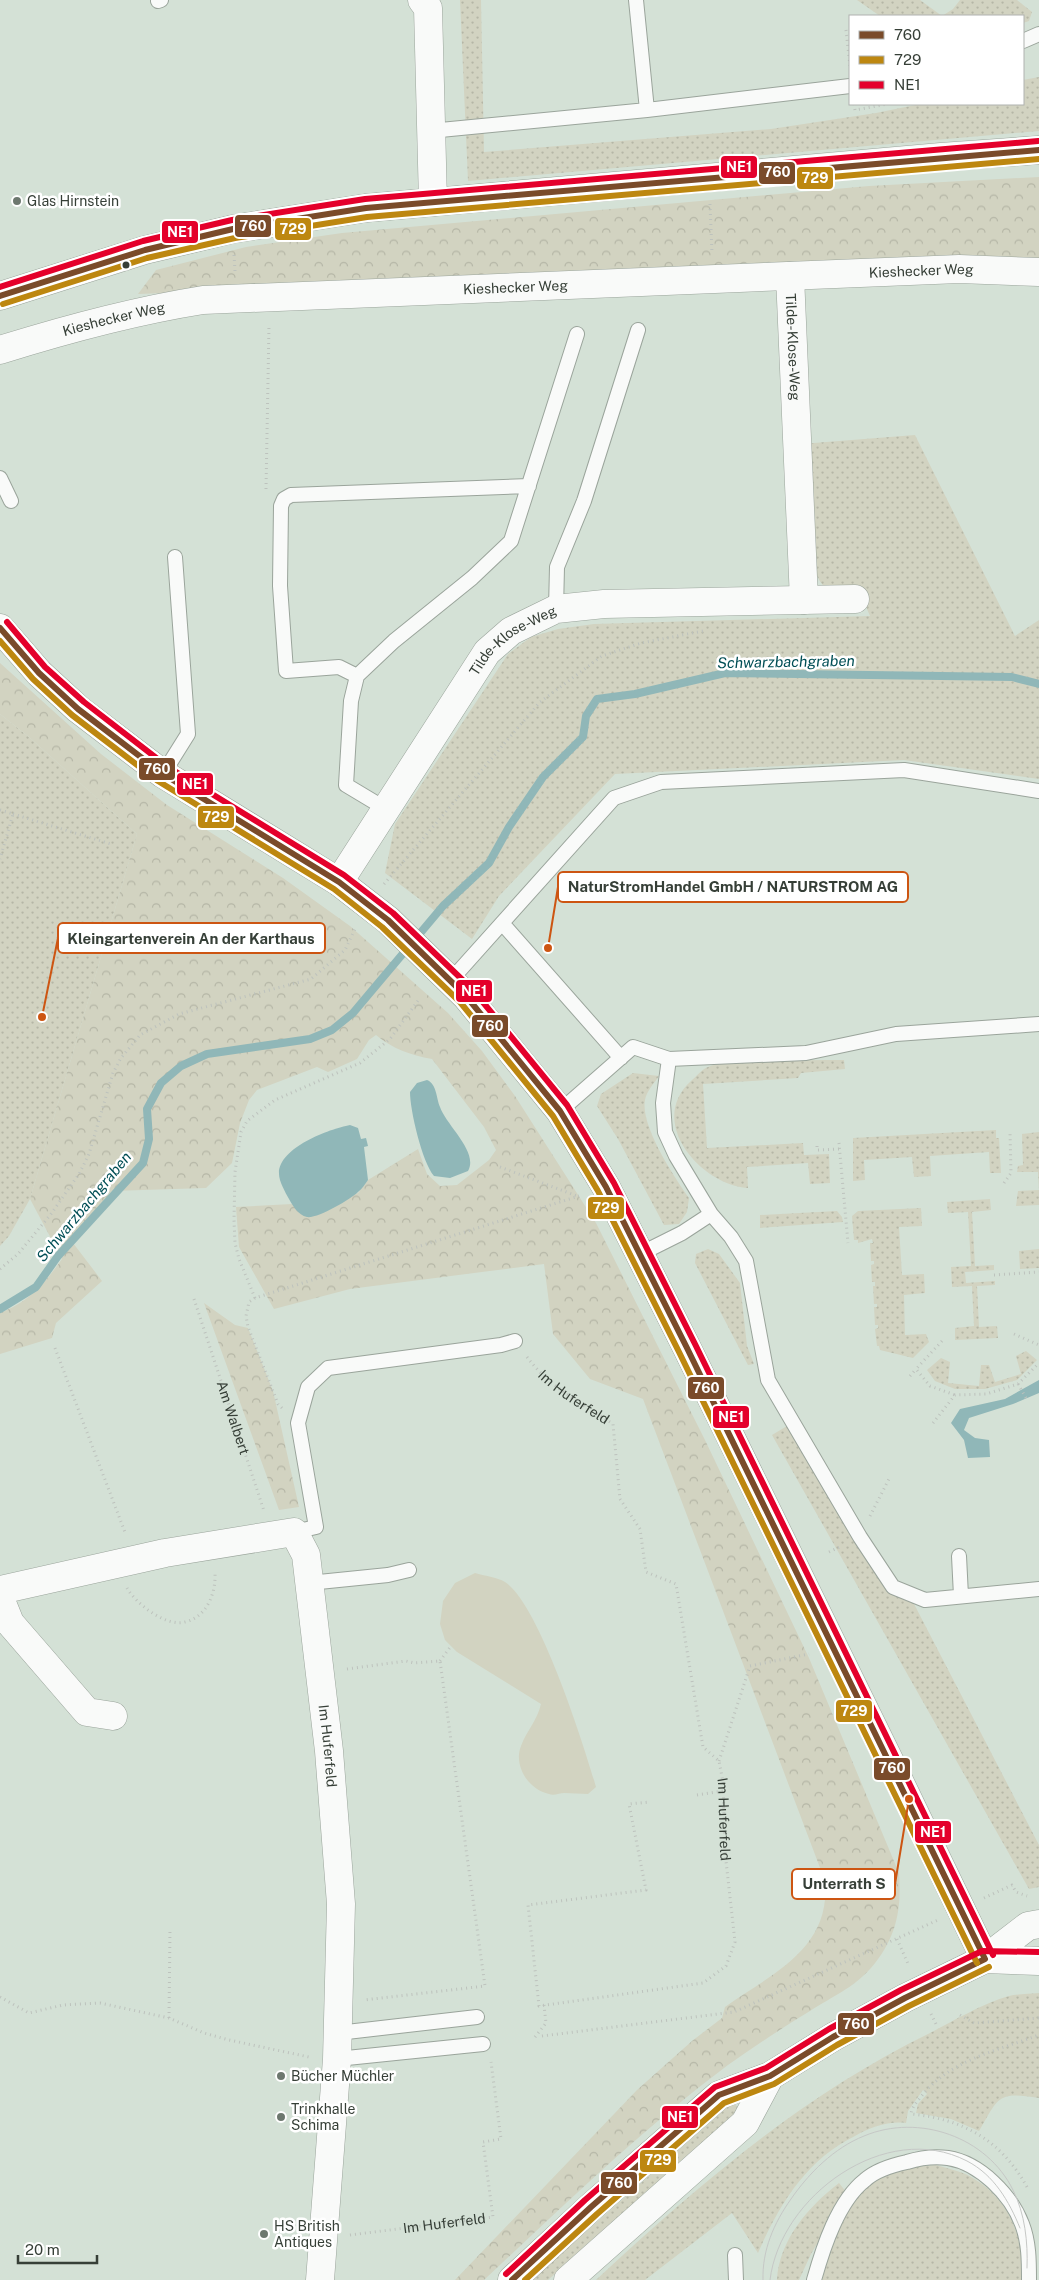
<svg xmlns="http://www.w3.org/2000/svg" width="1039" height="2280" font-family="'Public Sans',sans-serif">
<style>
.grass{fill:url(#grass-dots)}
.forest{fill:url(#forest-crowns)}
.park{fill:#d2d3c1}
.water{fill:#90b7b8}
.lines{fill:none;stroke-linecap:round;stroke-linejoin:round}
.stream{stroke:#90b7b8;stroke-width:8}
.lane-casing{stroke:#9aa49b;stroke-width:16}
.street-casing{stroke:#9aa49b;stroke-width:29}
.secondary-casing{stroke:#9aa49b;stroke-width:29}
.path{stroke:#bdc2bd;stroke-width:3;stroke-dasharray:1 4;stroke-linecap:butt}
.lane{stroke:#f9faf9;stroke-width:14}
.street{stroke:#f9faf9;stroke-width:28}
.secondary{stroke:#f9faf9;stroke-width:28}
.tram{stroke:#c6c8c6;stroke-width:1}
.bus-1-casing{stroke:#fff;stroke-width:10}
.bus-2-casing{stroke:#fff;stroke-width:10}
.bus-3-casing{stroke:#fff;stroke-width:10}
.bus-1{stroke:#7a4b2a;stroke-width:6}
.bus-2{stroke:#bd8710;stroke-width:6}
.bus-3{stroke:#e4002b;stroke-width:6}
.poi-dot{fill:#6d786f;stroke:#fff;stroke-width:2}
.bus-dot{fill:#363f37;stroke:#fff;stroke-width:2}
.labels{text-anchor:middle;stroke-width:5;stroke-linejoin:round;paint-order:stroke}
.poi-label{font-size:14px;fill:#363f37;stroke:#fff;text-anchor:start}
.street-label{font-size:14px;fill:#363f37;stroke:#fff}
.water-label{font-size:15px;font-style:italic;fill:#004e55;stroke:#fff}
.leader{fill:none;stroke:#cd5512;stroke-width:2}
.callout-dot{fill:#cd5512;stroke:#fff;stroke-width:2}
.callout{fill:#fff;stroke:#cd5512;stroke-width:2}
.callout-label{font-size:15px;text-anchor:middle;font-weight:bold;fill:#363f37}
.line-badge{stroke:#fff;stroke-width:2}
.badge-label{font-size:14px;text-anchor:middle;font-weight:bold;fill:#fff}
</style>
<defs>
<pattern id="grass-dots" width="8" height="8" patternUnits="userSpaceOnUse" patternTransform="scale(1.25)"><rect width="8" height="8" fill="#d2d3c1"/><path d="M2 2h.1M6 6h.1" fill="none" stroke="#b5b6a6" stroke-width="1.8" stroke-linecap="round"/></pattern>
<pattern id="forest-crowns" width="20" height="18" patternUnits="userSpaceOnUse" patternTransform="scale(1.25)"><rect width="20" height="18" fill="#d2d3c1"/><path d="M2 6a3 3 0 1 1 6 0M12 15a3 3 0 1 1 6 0" fill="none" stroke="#b5b6a6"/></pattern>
</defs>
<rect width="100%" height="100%" fill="#d4e1d6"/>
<path class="grass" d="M 460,0 L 481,0 L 484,152 L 771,129 L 876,113 L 920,104 L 1023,104 L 1023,80 L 1039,77 L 1039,131 L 468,181 Z
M 857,0 L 920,0 L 942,16 L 953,9 L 960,0 L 1017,0 L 1032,12 L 1029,21 L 1023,23 L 1023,16 L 880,16 Z
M 915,435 L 1015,636 L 1039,620 L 1039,779 L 904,760 L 615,774 L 499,896 L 472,939 L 385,873 L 395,824 L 508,654 L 531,637 L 558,629 L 594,624 L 870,616 L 860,593 C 851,592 834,594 827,589 C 801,570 803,476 801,444 Z
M 0,714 L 29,737 L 137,834 L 30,1199 L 9,1236 L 0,1246 Z
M 844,1060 L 845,1069 L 801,1073 L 798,1078 L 703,1084 L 707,1148 L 803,1143 L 804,1155 L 829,1154 L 830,1183 L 810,1184 L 808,1163 L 747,1167 L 748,1188 C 701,1185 646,1122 691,1081 C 696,1077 702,1069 708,1067 C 726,1059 749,1061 768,1061 C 793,1060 819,1060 844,1060 Z
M 633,1073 L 659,1076 C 655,1082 646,1092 645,1100 C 640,1126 675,1178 689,1198 L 687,1212 L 679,1224 L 664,1225 L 618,1139 L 597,1106 L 601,1094 Z
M 996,1130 L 996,1138 L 999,1138 L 1001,1173 L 990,1173 L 989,1152 L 930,1156 L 931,1176 L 914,1177 L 912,1157 L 864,1160 L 865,1180 L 853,1181 L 853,1138 Z
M 1039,1132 L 1039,1205 L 1016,1206 L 1018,1191 L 1039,1190 L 1038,1172 L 1017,1172 L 1018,1166 L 1023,1165 L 1022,1134 Z
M 990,1199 L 991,1210 L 972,1212 L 975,1266 L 994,1265 L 994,1270 L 965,1272 L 966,1283 L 995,1281 L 995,1285 L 977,1286 L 979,1327 L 997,1326 L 998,1338 L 955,1340 L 955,1328 L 974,1326 L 972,1286 L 952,1287 L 951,1267 L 971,1266 L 968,1212 L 948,1213 L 947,1202 Z
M 921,1208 L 922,1226 L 899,1227 L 902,1275 L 924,1274 L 925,1293 L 904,1295 L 905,1335 L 926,1334 L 929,1342 L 913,1358 L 880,1350 L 879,1346 L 877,1346 L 875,1329 L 878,1328 L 878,1325 L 875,1325 L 874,1307 L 877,1307 L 877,1304 L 874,1304 L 873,1286 L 875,1286 L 875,1282 L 872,1282 L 871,1265 L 874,1264 L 874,1261 L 871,1261 L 870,1243 L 873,1243 L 872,1239 L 858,1243 L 858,1240 L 854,1240 L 852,1216 L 858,1211 Z
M 837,1211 L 842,1217 L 843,1222 L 760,1228 L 760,1215 Z
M 708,1249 L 719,1254 L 740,1283 L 747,1346 L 754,1364 L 748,1365 L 695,1263 L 696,1254 Z
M 1039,1249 L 1039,1268 L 1020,1269 L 1019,1251 Z
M 1026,1351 L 1037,1360 L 1017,1380 L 985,1389 L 955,1389 L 935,1381 L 927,1370 L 941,1358 L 950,1362 L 948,1383 L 979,1386 L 981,1365 L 989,1365 L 995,1382 L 1021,1374 L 1016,1356 Z
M 787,1426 L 885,1588 L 913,1602 L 1039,1845 L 1039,1887 L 1029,1889 L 772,1435 Z
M 1039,1993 L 1039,2098 C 997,2091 999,2097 979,2131 L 951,2119 L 916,2113 L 918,2104 L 927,2094 L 923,2090 L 908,2111 L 906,2123 C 888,2121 871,2127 855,2136 C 806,2160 779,2205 758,2253 L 732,2213 L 645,2280 L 596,2280 C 699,2184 803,2095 930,2033 C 953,2021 984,2003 1009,1996 C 1018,1994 1029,1994 1039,1993 Z
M 732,2103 L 737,2106 L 738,2110 L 721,2128 L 548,2280 L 531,2280 Z
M 936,2165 C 950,2169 965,2172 976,2180 C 1010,2201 1026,2241 1021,2280 L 822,2280 C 842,2211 856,2169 936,2165 Z
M 839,2183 L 847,2193 L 811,2254 L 799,2280 L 777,2280 C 779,2240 809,2206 839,2183 Z"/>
<path class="forest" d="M 1039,177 L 1039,268 L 978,264 L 138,294 L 156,270 L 246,247 L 342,233 L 869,186 Z
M 0,663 L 101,754 L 167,805 L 283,878 L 350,926 L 448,1013 L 482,1051 L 515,1096 L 596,1223 L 705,1440 L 809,1658 L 899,1873 C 902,1910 896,1939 871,1968 C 852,1989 833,1996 810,2011 C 782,2028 755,2046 728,2065 C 641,2130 563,2206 484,2280 L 455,2280 L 637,2090 L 692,2041 L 722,2018 L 725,2007 C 773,1973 831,1949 825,1881 L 643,1399 L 590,1379 L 553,1334 L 544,1264 L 350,1289 L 274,1309 L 239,1247 L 236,1207 L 292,1204 L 300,1213 L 358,1193 L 368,1180 L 418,1149 L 427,1174 L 440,1186 L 457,1185 L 489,1160 L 496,1150 L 484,1127 L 432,1059 C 410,1055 393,1049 376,1035 L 369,1040 L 357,1059 L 328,1072 L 317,1067 L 257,1090 L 249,1100 L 240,1123 L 232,1163 L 206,1188 L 112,1191 L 70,1239 L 102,1281 L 56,1323 L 52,1338 L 0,1354 L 0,1313 C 30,1301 44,1284 62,1259 L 30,1199 L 137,834 L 29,737 L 0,714 Z
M 204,1303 L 235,1325 L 248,1328 L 273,1391 L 299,1507 L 279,1510 Z"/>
<path class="park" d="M 475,1573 C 484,1576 497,1577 505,1582 C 539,1604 584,1745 596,1787 L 588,1794 C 580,1794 572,1793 564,1793 C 560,1793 554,1796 549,1794 C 529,1790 513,1766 521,1746 C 527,1730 537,1721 541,1704 L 457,1652 L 445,1640 L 440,1624 L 443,1601 L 455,1583 Z"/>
<path class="water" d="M 427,1080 C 437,1084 436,1098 440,1107 C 446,1125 479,1152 468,1171 L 450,1178 L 434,1176 C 422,1162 410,1110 410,1092 L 417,1083 Z
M 350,1125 L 358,1128 L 361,1139 L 366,1138 L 368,1146 L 364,1147 L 368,1180 C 365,1184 362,1189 358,1192 C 351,1199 317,1219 307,1217 C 298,1215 293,1206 289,1199 C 285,1192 279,1181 279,1174 C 278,1148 329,1129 350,1125 Z
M 1039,1380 L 1039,1393 L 1013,1404 L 969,1418 L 964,1430 L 975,1438 L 989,1440 L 990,1457 L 968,1458 L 964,1440 L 951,1423 L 960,1409 L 1005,1399 Z"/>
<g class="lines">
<path class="stream" d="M 0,1309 L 36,1287 L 58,1256 L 143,1163 L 149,1139 L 147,1109 L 161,1083 L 181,1066 L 207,1054 L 310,1039 L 332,1030 L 353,1013 L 443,906 L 489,863 L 509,827 L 543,777 L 583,737 L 586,716 L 597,699 L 635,694 L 725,673 L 1012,677 L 1039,684"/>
<g class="lane-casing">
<path id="lane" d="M 636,0 L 647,110
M 158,1 L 161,0
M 1023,41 L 1039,34
M 430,131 L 647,110 L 850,86
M 0,478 L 11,501
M 556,609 L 557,567 L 584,501 L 638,330
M 357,676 L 339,667 L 286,671 L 280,586 L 281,506 L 284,499 L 291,495 L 529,486
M 163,774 L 188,734 L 175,557
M 386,809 L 346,785 L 351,701 L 357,676 L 394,641 L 472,578 L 511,541 L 577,334
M 502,923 L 621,1058
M 451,980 L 614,798 L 661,782 L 904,770 L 1039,791
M 669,1059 L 806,1053 L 896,1034 L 1039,1024
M 560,1111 L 633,1047 L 669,1059 L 663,1103 L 665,1132 L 676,1156 L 711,1214 L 731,1237 L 746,1261 L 768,1380 L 860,1537 L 893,1587 L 925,1600 L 1039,1589
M 640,1254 L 682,1233 L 711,1214
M 294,1532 L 316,1527 L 298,1423 L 308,1387 L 328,1368 L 501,1345 L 515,1341
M 959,1556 L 961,1596
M 309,1583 L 388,1575 L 409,1570
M 338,2033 L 477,2017
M 337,2059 L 483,2044
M 735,2255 L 736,2280
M 814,2280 C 823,2248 838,2201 865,2180 C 876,2170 893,2165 907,2162 C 920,2158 934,2156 948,2158 C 980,2163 1011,2195 1022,2224 C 1029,2242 1029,2261 1029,2280"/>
</g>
<g class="street-casing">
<g id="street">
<path d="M 422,0 L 428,8 L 433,202"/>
<path id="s4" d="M 790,276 L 804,600"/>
<path id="s5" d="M 0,350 C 67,329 134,311 203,300 L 959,269 L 1039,272"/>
<path id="s6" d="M 339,882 L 487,652 L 511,631 L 556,609 L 604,604 L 855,599"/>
<path id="s7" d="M 0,1590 L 165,1553 L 294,1532 L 306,1555 L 329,1751 L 341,1904 L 337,2059 L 320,2280"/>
<path d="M 0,1598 L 10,1623 L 87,1712 L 113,1716"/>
</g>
</g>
<g class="secondary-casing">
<path id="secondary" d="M 0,296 L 145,250 L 233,229 L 366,208 L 941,157 L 1039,150
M 0,628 L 39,673 L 78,709 L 163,774 L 339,882 L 388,920 L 466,996 L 560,1111 L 606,1187 L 687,1348 L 893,1768 L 985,1959
M 985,1959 L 1039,1961
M 512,2280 L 591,2207 L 719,2095 L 770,2076 L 833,2037 L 905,1998 L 985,1959 L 1028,1926 L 1039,1924
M 568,2280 L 745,2123 L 770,2076"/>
</g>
<g class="path">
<path d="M 846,30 L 850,66"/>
<path d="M 854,104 L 855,110 L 888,104"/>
<path d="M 710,204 L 712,253"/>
<path d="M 234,255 L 235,271"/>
<path d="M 266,489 L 269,325"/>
<path d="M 0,810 L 13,814 L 0,859"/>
<path d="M 13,814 L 111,844"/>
<path d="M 384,884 L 540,702 L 602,656 L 641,643 L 703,631"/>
<path d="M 839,1143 L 848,1243"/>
<path d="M 817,1146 L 817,1150 L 839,1149"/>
<path d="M 500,1167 L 577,1196"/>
<path d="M 1004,1183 L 1011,1173 L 1010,1132"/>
<path d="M 0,1269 L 18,1254 L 51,1214 L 79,1174 L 89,1154 L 113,1073 L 121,1058 L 140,1035 L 179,1014 L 311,979 L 345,950 L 355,929"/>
<path d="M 994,1275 L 1039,1272"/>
<path d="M 255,1298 L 239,1259 L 235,1243 L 234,1220 L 235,1172 L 241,1132 L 247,1121 L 275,1100 L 360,1063 L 390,1039 L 420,998"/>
<path id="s1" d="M 194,1299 L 264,1511"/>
<path d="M 1014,1334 L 1039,1345"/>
<path d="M 942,1341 L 916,1369 L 930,1386 L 955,1395"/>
<path d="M 55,1348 L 126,1535"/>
<path id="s2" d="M 527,1357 C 549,1387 583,1404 613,1424 L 620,1499 L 640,1529 L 646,1572 L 676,1584 L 703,1747 L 719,1761 L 723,1782 L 725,1852 L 735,1942 L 726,1966 L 703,1983 L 539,2006 L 528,1905 L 646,1890 L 629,1804 L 650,1802"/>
<path d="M 910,1376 L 916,1369"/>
<path d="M 1018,1384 L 1026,1398"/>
<path d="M 282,1408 L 278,1404 L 248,1327 L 246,1316 L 249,1302 L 255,1298 L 579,1196"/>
<path d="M 933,1423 L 955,1395 L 986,1394 L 1018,1384 L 1039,1363"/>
<path d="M 870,1516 L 890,1477"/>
<path d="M 829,1552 L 842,1546"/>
<path d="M 127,1588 C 136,1604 166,1627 185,1622 C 207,1617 216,1593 215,1573"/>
<path d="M 440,1661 L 451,1646"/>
<path d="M 347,1669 L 406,1661 L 414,1663 L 440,1661 L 485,1986 L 364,2000"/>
<path d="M 719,1761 L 750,1666 L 809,1654"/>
<path d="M 697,1795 L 723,1791"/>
<path d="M 984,1898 L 1012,1885 L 1016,1892 L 1027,1896"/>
<path d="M 897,1939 L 909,1966"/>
<path d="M 0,1997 L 29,2013 L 63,2005 L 100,2003 L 169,2018 L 204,2033 L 229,2040 L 309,2057"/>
<path d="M 931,2014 L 937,2026"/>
<path d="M 960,2015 L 974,2023 L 1039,2018"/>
<path d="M 169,2018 L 170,1929"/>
<path d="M 542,2036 L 734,2012 L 938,1920"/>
<path d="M 535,2037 L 546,2023 L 544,2005"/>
<path d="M 1027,2187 C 1001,2140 963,2119 911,2114 C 912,2107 916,2103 920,2098 C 949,2060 996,2051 1039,2035"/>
<path id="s3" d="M 350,2235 L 493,2217 L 483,2142 L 501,2139 L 491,2062"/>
</g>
<use href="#lane" class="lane"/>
<use href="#street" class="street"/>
<use href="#secondary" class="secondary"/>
<path class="tram" d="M 763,2280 C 762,2250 774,2223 791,2199 C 809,2173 834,2148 864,2136 C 919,2113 987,2137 1013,2190 C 1025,2214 1028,2242 1027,2268
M 770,2280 C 780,2196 886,2119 967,2161 C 994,2175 1009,2201 1020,2228"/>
<g class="bus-1-casing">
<path id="bus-1" d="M 0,296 L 145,250 L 233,229 L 366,208 L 1039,150
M 0,628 L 39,673 L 78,709 L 163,774 L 339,882 L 388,920 L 466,996 L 560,1111 L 606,1187 L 687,1348 L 985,1959
M 512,2280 L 591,2207 L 719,2095 L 770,2076 L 833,2037 L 905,1998 L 985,1959"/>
</g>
<g class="bus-2-casing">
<path id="bus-2" d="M 3,304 L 147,258 L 235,238 L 367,217 L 1039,159
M 0,641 L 33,679 L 72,715 L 158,781 L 334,889 L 382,927 L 460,1002 L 553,1116 L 598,1191 L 679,1352 L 977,1963
M 525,2280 L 597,2214 L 724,2103 L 774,2084 L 837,2045 L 909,2006 L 989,1967"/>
</g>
<g class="bus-3-casing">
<path id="bus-3" d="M 0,287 L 143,241 L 232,220 L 365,199 L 1038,141
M 7,622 L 45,667 L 84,702 L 168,767 L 344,875 L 393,913 L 473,990 L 567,1105 L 614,1183 L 695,1344 L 993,1955
M 506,2274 L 585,2200 L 715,2087 L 766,2068 L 829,2029 L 901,1990 L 982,1951 L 1039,1952"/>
</g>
<use href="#bus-1" class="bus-1"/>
<use href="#bus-2" class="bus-2"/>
<use href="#bus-3" class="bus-3"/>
</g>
<g class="poi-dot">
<circle cx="17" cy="201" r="5"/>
<circle cx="281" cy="2076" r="5"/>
<circle cx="281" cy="2117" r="5"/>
<circle cx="264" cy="2234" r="5"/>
</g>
<circle class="bus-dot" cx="126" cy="265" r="4.5"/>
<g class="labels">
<g class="poi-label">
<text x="27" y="206">Glas Hirnstein</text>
<text x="291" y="2081">Bücher Müchler</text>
<text x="291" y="2114">Trinkhalle<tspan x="291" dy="16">Schima</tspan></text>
<text x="274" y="2231">HS British<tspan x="274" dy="16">Antiques</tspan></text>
</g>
<g class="street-label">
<text dy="5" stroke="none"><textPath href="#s5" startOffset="928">Kieshecker Weg</textPath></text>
<text dy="5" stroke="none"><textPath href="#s5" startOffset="522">Kieshecker Weg</textPath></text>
<text dy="5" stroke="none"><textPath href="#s5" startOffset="118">Kieshecker Weg</textPath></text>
<text dy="5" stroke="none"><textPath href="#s4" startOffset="71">Tilde-Klose-Weg</textPath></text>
<text dy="5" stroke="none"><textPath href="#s6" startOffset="301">Tilde-Klose-Weg</textPath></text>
<text dy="5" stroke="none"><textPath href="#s2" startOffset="62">Im Huferfeld</textPath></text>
<text dy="5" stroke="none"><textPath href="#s1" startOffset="125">Am Walbert</textPath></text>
<text dy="5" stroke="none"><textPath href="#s7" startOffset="518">Im Huferfeld</textPath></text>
<text dy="5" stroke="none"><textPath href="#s2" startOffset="542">Im Huferfeld</textPath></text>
<text dy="5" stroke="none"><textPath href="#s3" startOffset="95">Im Huferfeld</textPath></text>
</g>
<g class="water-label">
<text transform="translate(786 662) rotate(-1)" y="5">Schwarzbachgraben</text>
<text transform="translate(84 1207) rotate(-50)" y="5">Schwarzbachgraben</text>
</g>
</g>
<path class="leader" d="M548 948L558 887M42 1017L58 938M909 1799L895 1884"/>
<g class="callout-dot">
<circle cx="548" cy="948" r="5"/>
<circle cx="42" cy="1017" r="5"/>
<circle cx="909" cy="1799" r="5"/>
</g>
<g class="callout">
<rect x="558" y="872" width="350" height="30" rx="5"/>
<rect x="58" y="923" width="267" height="30" rx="5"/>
<rect x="792" y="1869" width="103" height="30" rx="5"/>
</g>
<g class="callout-label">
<text x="733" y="892">NaturStromHandel GmbH / NATURSTROM AG</text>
<text x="191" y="944">Kleingartenverein An der Karthaus</text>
<text x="844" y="1889">Unterrath S</text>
</g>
<g class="line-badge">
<rect x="720" y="155" width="38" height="24" rx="5" fill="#e4002b"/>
<rect x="758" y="161" width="38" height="24" rx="5" fill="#7a4b2a"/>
<rect x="796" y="166" width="38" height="24" rx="5" fill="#bd8710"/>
<rect x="234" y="214" width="38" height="24" rx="5" fill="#7a4b2a"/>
<rect x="274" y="217" width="38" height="24" rx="5" fill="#bd8710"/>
<rect x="161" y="220" width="38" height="24" rx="5" fill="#e4002b"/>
<rect x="138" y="757" width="38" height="24" rx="5" fill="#7a4b2a"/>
<rect x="176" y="772" width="38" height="24" rx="5" fill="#e4002b"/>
<rect x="197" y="805" width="38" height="24" rx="5" fill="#bd8710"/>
<rect x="455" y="979" width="38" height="24" rx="5" fill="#e4002b"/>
<rect x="471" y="1014" width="38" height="24" rx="5" fill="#7a4b2a"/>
<rect x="587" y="1196" width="38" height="24" rx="5" fill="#bd8710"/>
<rect x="687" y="1376" width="38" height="24" rx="5" fill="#7a4b2a"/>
<rect x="712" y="1405" width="38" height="24" rx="5" fill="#e4002b"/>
<rect x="835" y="1699" width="38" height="24" rx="5" fill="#bd8710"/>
<rect x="873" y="1757" width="38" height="24" rx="5" fill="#7a4b2a"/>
<rect x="914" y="1820" width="38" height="24" rx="5" fill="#e4002b"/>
<rect x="837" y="2012" width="38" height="24" rx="5" fill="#7a4b2a"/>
<rect x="661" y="2105" width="38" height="24" rx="5" fill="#e4002b"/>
<rect x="639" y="2149" width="38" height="24" rx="5" fill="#bd8710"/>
<rect x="600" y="2171" width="38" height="24" rx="5" fill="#7a4b2a"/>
</g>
<g class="badge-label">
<text x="739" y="172">NE1</text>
<text x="777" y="177">760</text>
<text x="815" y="183">729</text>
<text x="253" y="231">760</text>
<text x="293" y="234">729</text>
<text x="180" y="237">NE1</text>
<text x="157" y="774">760</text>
<text x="195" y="789">NE1</text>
<text x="216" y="822">729</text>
<text x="474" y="996">NE1</text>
<text x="490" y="1031">760</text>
<text x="606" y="1213">729</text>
<text x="706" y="1393">760</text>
<text x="731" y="1422">NE1</text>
<text x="854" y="1716">729</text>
<text x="892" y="1773">760</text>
<text x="933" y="1837">NE1</text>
<text x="856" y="2029">760</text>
<text x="680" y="2122">NE1</text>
<text x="658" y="2165">729</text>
<text x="619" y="2188">760</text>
</g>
<rect x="849" y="15" width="175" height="90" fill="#ffffff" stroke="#afb2af"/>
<rect x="859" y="31" width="25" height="8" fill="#7a4b2a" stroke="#afb2af"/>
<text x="894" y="40" font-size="15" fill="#363f37">760</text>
<rect x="859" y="56" width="25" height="8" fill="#bd8710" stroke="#afb2af"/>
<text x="894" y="65" font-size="15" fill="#363f37">729</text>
<rect x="859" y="81" width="25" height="8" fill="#e4002b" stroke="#afb2af"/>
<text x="894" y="90" font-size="15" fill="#363f37">NE1</text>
<path d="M18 2255v8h79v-8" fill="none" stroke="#363f37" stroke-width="2.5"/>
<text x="25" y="2255" font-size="15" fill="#363f37" stroke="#ffffff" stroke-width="4" paint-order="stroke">20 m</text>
</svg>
